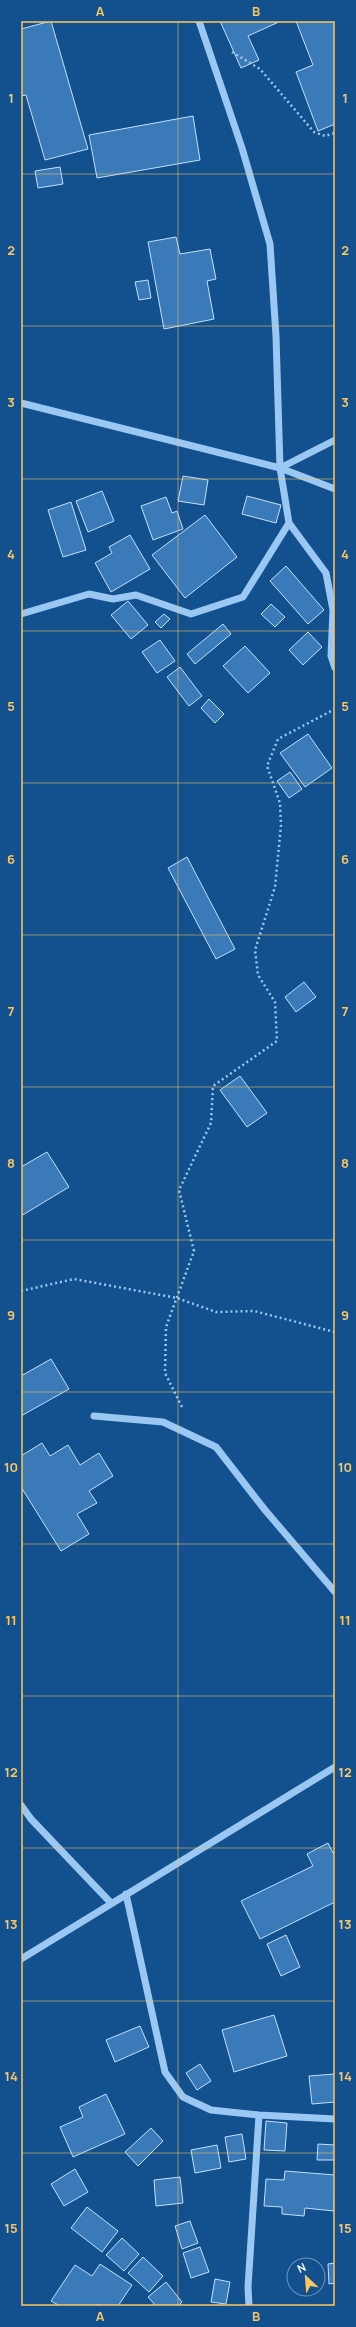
<svg xmlns="http://www.w3.org/2000/svg" width="356" height="2327" font-family="Manrope,sans-serif">
<style>
.building{fill:#3a7ab8;stroke:#c2e0fd}
.lines{fill:none;stroke-linecap:round;stroke-linejoin:round}
.path{stroke:#9bc8f2;stroke-width:2.5;stroke-dasharray:2 3;stroke-linecap:butt}
.minor{stroke:#9bc8f2;stroke-width:7}
.grid{fill:none;stroke:#ffc65c;stroke-width:1;stroke-opacity:0.55}
.neatline{fill:none;stroke:#ffc65c;stroke-width:1.5}
.grid-label{font-size:13px;text-anchor:middle;font-weight:bold;fill:#ffc65c}
</style>
<rect width="100%" height="100%" fill="#12508e"/>
<path class="building" d="M 51,21 L 88,149 L 45,160 L 26,95 L 21,96 L 21,29 Z
M 220,21 L 281,21 L 248,36 L 259,60 L 241,68 Z
M 296,21 L 335,21 L 335,124 L 318,131 L 296,72 L 313,65 Z
M 193,116 L 200,160 L 97,178 L 89,135 Z
M 60,167 L 63,184 L 38,188 L 35,171 Z
M 176,237 L 180,254 L 210,249 L 216,279 L 207,281 L 214,319 L 164,329 L 148,242 Z
M 148,280 L 151,298 L 139,300 L 135,282 Z
M 183,476 L 208,480 L 204,505 L 178,501 Z
M 102,491 L 114,521 L 88,532 L 76,501 Z
M 247,496 L 281,505 L 276,523 L 242,514 Z
M 166,497 L 172,513 L 177,511 L 183,529 L 153,540 L 141,506 Z
M 71,502 L 86,550 L 63,557 L 48,510 Z
M 205,515 L 237,557 L 185,598 L 152,555 Z
M 130,535 L 150,569 L 111,592 L 95,563 L 112,553 L 109,547 Z
M 286,566 L 324,610 L 308,624 L 270,581 Z
M 128,601 L 148,625 L 131,639 L 111,615 Z
M 271,604 L 285,617 L 275,627 L 261,614 Z
M 164,614 L 170,619 L 161,628 L 155,622 Z
M 223,624 L 231,634 L 195,664 L 187,654 Z
M 308,632 L 322,647 L 303,665 L 289,650 Z
M 160,640 L 175,661 L 157,673 L 142,652 Z
M 245,646 L 270,673 L 248,693 L 223,666 Z
M 180,667 L 202,696 L 189,706 L 167,677 Z
M 209,699 L 224,714 L 215,723 L 201,708 Z
M 308,734 L 332,768 L 305,787 L 280,753 Z
M 290,772 L 302,789 L 289,798 L 277,781 Z
M 187,857 L 235,949 L 216,959 L 168,868 Z
M 304,982 L 316,997 L 296,1012 L 285,997 Z
M 240,1076 L 267,1113 L 247,1127 L 220,1090 Z
M 47,1152 L 69,1187 L 21,1216 L 21,1167 Z
M 51,1359 L 69,1389 L 21,1416 L 21,1376 Z
M 42,1443 L 50,1456 L 68,1445 L 80,1465 L 99,1453 L 113,1476 L 89,1491 L 97,1503 L 77,1514 L 89,1534 L 61,1551 L 21,1487 L 21,1456 Z
M 328,1843 L 333,1853 L 335,1852 L 335,1902 L 260,1939 L 241,1901 L 313,1866 L 307,1854 Z
M 286,1935 L 300,1967 L 281,1976 L 267,1944 Z
M 274,2015 L 287,2056 L 234,2072 L 222,2030 Z
M 140,2026 L 149,2047 L 115,2062 L 106,2040 Z
M 200,2064 L 211,2081 L 197,2090 L 186,2073 Z
M 335,2074 L 335,2102 L 312,2104 L 309,2076 Z
M 106,2094 L 125,2134 L 73,2157 L 60,2127 L 83,2117 L 79,2107 Z
M 266,2121 L 287,2123 L 285,2151 L 264,2150 Z
M 151,2128 L 163,2141 L 138,2166 L 125,2152 Z
M 242,2134 L 246,2159 L 229,2162 L 225,2137 Z
M 318,2144 L 335,2145 L 335,2160 L 317,2160 Z
M 217,2145 L 221,2168 L 195,2173 L 191,2150 Z
M 75,2169 L 88,2192 L 64,2206 L 51,2184 Z
M 285,2171 L 335,2175 L 334,2211 L 305,2208 L 304,2216 L 282,2214 L 282,2207 L 264,2206 L 266,2179 L 284,2180 Z
M 180,2177 L 183,2203 L 156,2206 L 154,2180 Z
M 87,2207 L 118,2231 L 102,2252 L 71,2228 Z
M 190,2221 L 198,2243 L 182,2249 L 175,2226 Z
M 122,2238 L 139,2254 L 124,2271 L 106,2255 Z
M 200,2247 L 209,2272 L 191,2278 L 183,2253 Z
M 143,2257 L 163,2276 L 149,2292 L 128,2273 Z
M 335,2263 L 335,2283 L 329,2284 L 328,2264 Z
M 100,2264 L 132,2285 L 118,2306 L 102,2306 L 98,2304 L 97,2306 L 60,2306 L 51,2301 L 75,2265 L 92,2276 Z
M 215,2279 L 230,2282 L 226,2304 L 211,2302 Z
M 166,2282 L 182,2302 L 178,2306 L 156,2306 L 148,2297 Z"/>
<g class="lines">
<path class="path" d="M 232,52 L 260,69 L 314,132 L 325,136 L 335,133
M 21,1291 L 74,1279 L 177,1298 L 216,1312 L 254,1311 L 335,1332
M 182,1407 L 165,1373 L 166,1327 L 194,1251 L 179,1190 L 211,1123 L 213,1086 L 277,1041 L 275,1002 L 258,975 L 255,950 L 275,887 L 281,825 L 280,803 L 267,766 L 278,739 L 335,709"/>
<path class="minor" d="M 21,403 L 280,468 L 335,489
M 280,468 L 335,440
M 289,523 L 326,573 L 333,610 L 331,656 L 335,668
M 21,614 L 89,594 L 113,599 L 136,595 L 191,614 L 243,597 L 289,523 L 280,468 L 276,336 L 270,244 L 242,148 L 199,21
M 94,1416 L 163,1422 L 216,1447 L 265,1510 L 335,1592
M 21,1805 L 31,1819 L 111,1903
M 126,1894 L 165,2072 L 183,2097 L 211,2110 L 259,2115 L 335,2119
M 21,1959 L 335,1767
M 249,2306 L 248,2287 L 259,2115"/>
</g>
<path class="grid" d="M 178,21 L 178,2306M 21,174 L 335,174M 21,326 L 335,326M 21,479 L 335,479M 21,631 L 335,631M 21,783 L 335,783M 21,935 L 335,935M 21,1087 L 335,1087M 21,1240 L 335,1240M 21,1392 L 335,1392M 21,1544 L 335,1544M 21,1696 L 335,1696M 21,1848 L 335,1848M 21,2001 L 335,2001M 21,2153 L 335,2153"/>
<rect width="356" height="2327" fill="none" stroke="#12508e" stroke-width="44"/>
<g transform="translate(306 2277) rotate(334)"><circle r="19" fill="#12508e" stroke="#7196bb"/>
<path d="M0-3L7 15L0 10L-7 15Z" fill="#ffc65c"/>
<text y="-6" font-size="11" font-weight="bold" text-anchor="middle" fill="#ffffff">N</text>
</g>
<rect x="22" y="22" width="312" height="2283" class="neatline"/>
<g class="grid-label">
<text x="100" y="16">A</text>
<text x="256" y="16">B</text>
<text x="11" y="103">1</text>
<text x="345" y="103">1</text>
<text x="11" y="255">2</text>
<text x="345" y="255">2</text>
<text x="11" y="407">3</text>
<text x="345" y="407">3</text>
<text x="11" y="559">4</text>
<text x="345" y="559">4</text>
<text x="11" y="711">5</text>
<text x="345" y="711">5</text>
<text x="11" y="864">6</text>
<text x="345" y="864">6</text>
<text x="11" y="1016">7</text>
<text x="345" y="1016">7</text>
<text x="11" y="1168">8</text>
<text x="345" y="1168">8</text>
<text x="11" y="1320">9</text>
<text x="345" y="1320">9</text>
<text x="11" y="1472">10</text>
<text x="345" y="1472">10</text>
<text x="11" y="1625">11</text>
<text x="345" y="1625">11</text>
<text x="11" y="1777">12</text>
<text x="345" y="1777">12</text>
<text x="11" y="1929">13</text>
<text x="345" y="1929">13</text>
<text x="11" y="2081">14</text>
<text x="345" y="2081">14</text>
<text x="11" y="2233">15</text>
<text x="345" y="2233">15</text>
<text x="100" y="2321">A</text>
<text x="256" y="2321">B</text>
</g>
</svg>
